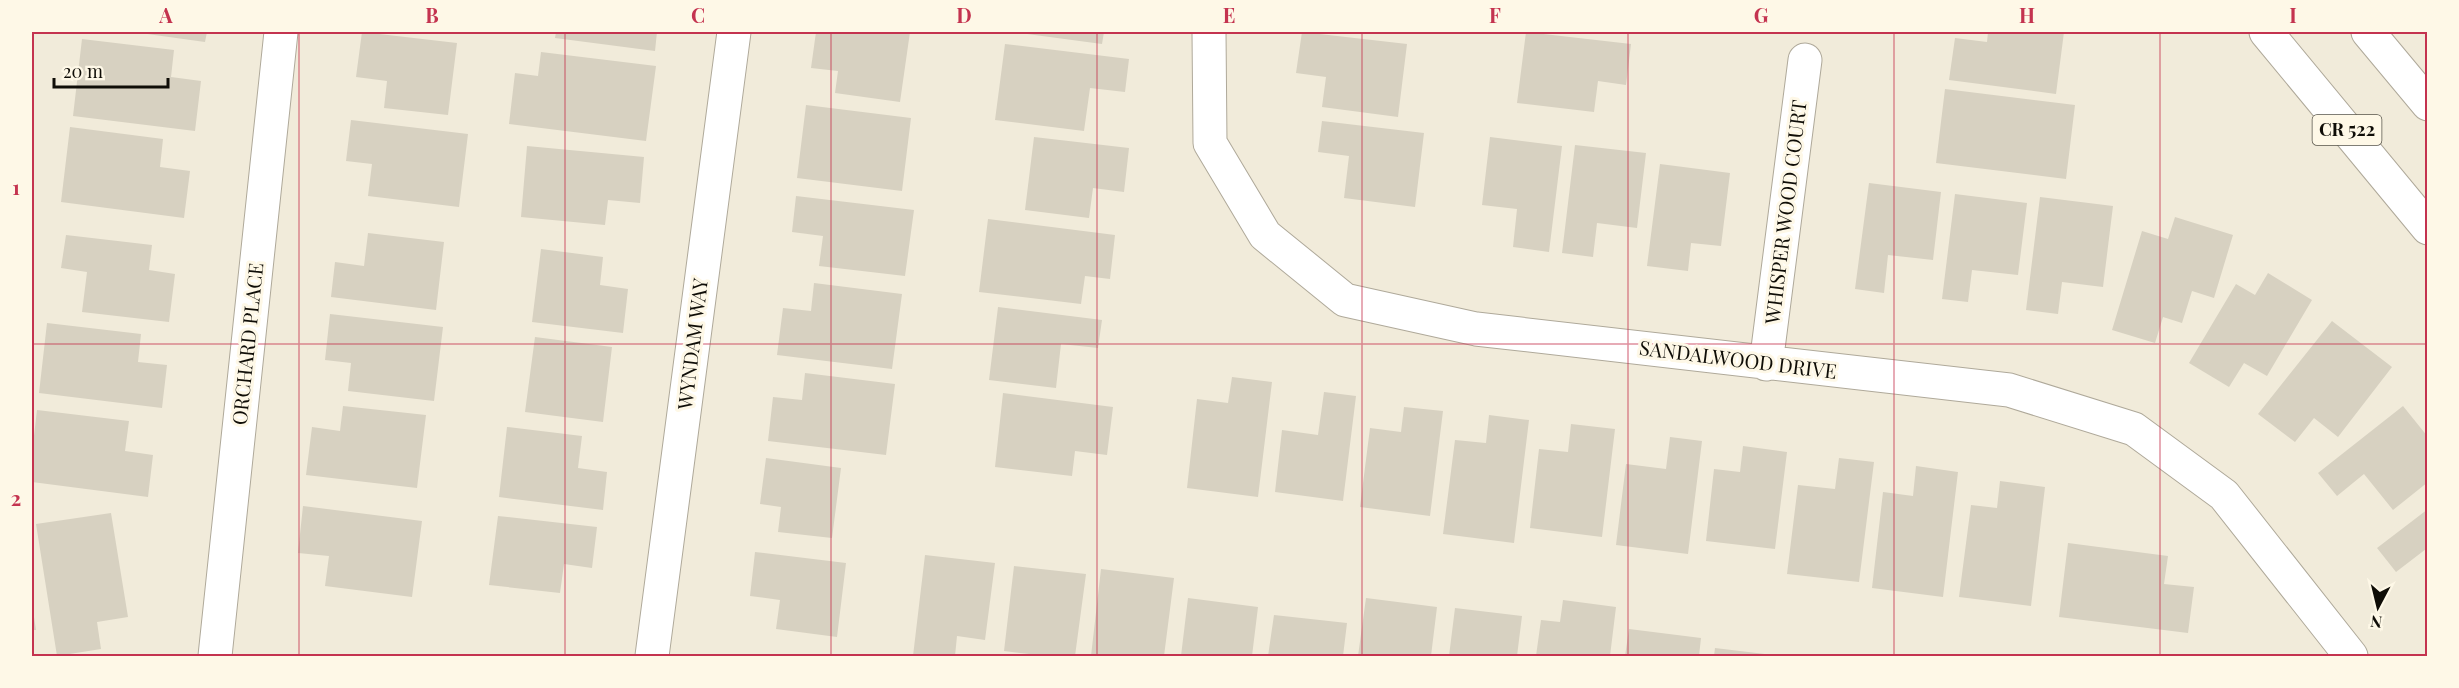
<svg xmlns="http://www.w3.org/2000/svg" width="2459" height="688" font-family="'Playfair Display',serif">
<style>
.building{fill:#d7d1c1}
.lines{fill:none;stroke-linecap:round;stroke-linejoin:round}
.minor-casing{stroke:#afa99a;stroke-width:35}
.major-casing{stroke:#afa99a;stroke-width:35}
.minor{stroke:#fff;stroke-width:33}
.major{stroke:#fff;stroke-width:33}
.grid{fill:none;stroke:#c4334f;stroke-width:1.5;stroke-opacity:0.55}
.labels{text-anchor:middle;stroke-width:6;stroke-linejoin:round;paint-order:stroke}
.shield{fill:#fef8e7;stroke:#57544a;stroke-width:1.5}
.shield-label{font-size:18px;font-weight:bold;fill:#0f0d07}
.street-label{font-size:20px;fill:#0f0d07;stroke:#fef8e7}
.neatline{fill:none;stroke:#c4334f;stroke-width:2}
.grid-label{font-size:20px;text-anchor:middle;font-weight:bold;fill:#c4334f}
</style>
<rect width="100%" height="100%" fill="#f1ebda"/>
<path class="building" d="M 133,32 L 207,32 L 205,42 Z
M 362,32 L 457,43 L 448,115 L 384,108 L 387,81 L 356,77 Z
M 556,32 L 657,32 L 655,51 L 555,38 Z
M 816,32 L 910,32 L 900,102 L 835,93 L 838,71 L 811,68 Z
M 1012,32 L 1104,32 L 1102,44 Z
M 1302,32 L 1407,44 L 1398,117 L 1322,107 L 1326,77 L 1296,73 Z
M 1526,32 L 1631,44 L 1626,85 L 1598,81 L 1594,112 L 1517,103 Z
M 1988,32 L 2064,32 L 2056,94 L 1949,80 L 1955,38 L 1987,42 Z
M 82,39 L 174,50 L 171,77 L 201,81 L 195,131 L 73,116 Z
M 1005,44 L 1129,59 L 1125,92 L 1090,88 L 1084,131 L 995,120 Z
M 541,52 L 656,66 L 646,141 L 509,124 L 515,73 L 538,76 Z
M 1945,89 L 2075,105 L 2066,179 L 1936,163 Z
M 806,105 L 911,118 L 902,191 L 797,178 Z
M 351,120 L 468,134 L 459,207 L 368,196 L 372,164 L 346,161 Z
M 1322,121 L 1424,133 L 1415,207 L 1344,198 L 1349,156 L 1318,152 Z
M 70,127 L 163,139 L 160,167 L 190,171 L 184,218 L 61,202 Z
M 1034,137 L 1129,148 L 1124,192 L 1093,188 L 1089,218 L 1025,210 Z
M 1490,137 L 1562,146 L 1549,252 L 1513,247 L 1517,209 L 1482,205 Z
M 1575,145 L 1646,153 L 1637,228 L 1597,223 L 1593,257 L 1562,253 Z
M 527,146 L 644,157 L 640,203 L 608,200 L 605,225 L 521,217 Z
M 1660,164 L 1730,173 L 1721,246 L 1691,243 L 1688,271 L 1647,266 Z
M 1869,183 L 1941,192 L 1933,260 L 1888,255 L 1884,293 L 1855,289 Z
M 1955,194 L 2027,203 L 2018,275 L 1972,270 L 1968,302 L 1942,299 Z
M 796,196 L 914,210 L 905,276 L 819,266 L 823,236 L 792,232 Z
M 2040,197 L 2113,206 L 2103,287 L 2062,282 L 2058,314 L 2026,310 Z
M 2175,217 L 2233,235 L 2214,298 L 2192,291 L 2182,323 L 2163,317 L 2155,343 L 2112,330 L 2142,231 L 2168,239 Z
M 988,219 L 1115,235 L 1110,279 L 1085,276 L 1081,304 L 979,292 Z
M 368,233 L 444,242 L 436,310 L 331,297 L 335,262 L 364,266 Z
M 66,235 L 152,245 L 149,270 L 175,274 L 169,322 L 82,312 L 87,272 L 61,268 Z
M 541,249 L 603,257 L 600,285 L 628,289 L 623,333 L 532,322 Z
M 2268,273 L 2312,300 L 2267,376 L 2244,363 L 2229,387 L 2189,363 L 2236,284 L 2255,295 Z
M 814,283 L 902,294 L 892,369 L 777,355 L 783,308 L 811,311 Z
M 998,307 L 1102,320 L 1098,348 L 1061,344 L 1056,388 L 989,380 Z
M 330,314 L 443,327 L 434,401 L 348,391 L 351,363 L 325,360 Z
M 2332,321 L 2392,367 L 2338,437 L 2314,418 L 2295,442 L 2258,414 Z
M 47,323 L 141,334 L 138,362 L 167,365 L 162,408 L 39,393 Z
M 535,337 L 612,347 L 603,422 L 525,412 Z
M 805,373 L 895,384 L 886,455 L 768,441 L 773,397 L 802,400 Z
M 1232,377 L 1272,382 L 1258,497 L 1187,488 L 1197,399 L 1228,403 Z
M 1324,392 L 1356,396 L 1343,501 L 1275,492 L 1282,430 L 1318,435 Z
M 1003,393 L 1113,407 L 1107,455 L 1075,451 L 1072,476 L 995,467 Z
M 343,406 L 426,415 L 417,488 L 306,475 L 312,427 L 340,431 Z
M 2403,406 L 2428,437 L 2428,482 L 2393,510 L 2364,474 L 2337,496 L 2318,473 Z
M 1404,407 L 1443,411 L 1430,516 L 1360,507 L 1370,428 L 1401,432 Z
M 37,410 L 129,421 L 125,451 L 153,455 L 148,497 L 32,482 L 32,453 Z
M 1489,415 L 1529,420 L 1514,543 L 1443,534 L 1455,440 L 1486,443 Z
M 1571,424 L 1615,429 L 1602,537 L 1530,528 L 1539,449 L 1568,452 Z
M 507,427 L 582,436 L 578,468 L 607,472 L 603,510 L 499,497 Z
M 1670,437 L 1702,441 L 1688,554 L 1616,545 L 1626,464 L 1666,469 Z
M 1743,446 L 1787,452 L 1775,549 L 1706,541 L 1714,469 L 1740,472 Z
M 766,458 L 841,468 L 832,538 L 778,532 L 781,507 L 760,504 Z
M 1839,458 L 1874,462 L 1859,582 L 1787,574 L 1798,485 L 1835,489 Z
M 1916,466 L 1958,472 L 1943,597 L 1872,588 L 1883,492 L 1913,496 Z
M 2000,481 L 2045,487 L 2031,606 L 1959,597 L 1971,505 L 1997,508 Z
M 303,506 L 422,521 L 412,597 L 325,586 L 329,556 L 298,553 Z
M 2428,509 L 2428,550 L 2426,549 L 2396,572 L 2377,548 Z
M 111,513 L 128,617 L 97,622 L 101,649 L 57,656 L 36,524 Z
M 498,516 L 597,527 L 592,568 L 564,564 L 560,593 L 489,585 Z
M 2068,543 L 2168,556 L 2164,584 L 2194,587 L 2188,633 L 2059,617 Z
M 755,552 L 846,563 L 837,637 L 776,629 L 780,600 L 750,596 Z
M 925,555 L 995,563 L 985,640 L 957,636 L 955,656 L 913,656 Z
M 1014,566 L 1086,574 L 1075,656 L 1029,656 L 1029,654 L 1004,651 Z
M 1101,569 L 1174,578 L 1164,656 L 1091,656 Z
M 1188,598 L 1258,607 L 1252,656 L 1181,656 Z
M 1366,598 L 1437,607 L 1431,656 L 1358,656 Z
M 1563,600 L 1616,607 L 1610,656 L 1536,656 L 1541,620 L 1560,622 Z
M 32,604 L 36,630 L 32,630 Z
M 1455,608 L 1522,616 L 1517,656 L 1449,656 Z
M 1274,615 L 1347,623 L 1343,656 L 1268,656 Z
M 1629,629 L 1701,638 L 1699,656 L 1625,656 Z
M 1715,648 L 1773,655 L 1773,656 L 1714,656 Z"/>
<g class="lines">
<g class="minor-casing">
<path id="minor" d="M 1209,32 L 1210,143 L 1265,235 L 1345,300 L 1476,329 L 2009,390 L 2134,429 L 2224,495 L 2351,656
M 1766,364 L 1805,60
M 215,656 L 281,32
M 652,656 L 734,32"/>
</g>
<g class="major-casing">
<path id="major" d="M 2266,32 L 2428,228
M 2368,32 L 2428,104"/>
</g>
<use href="#minor" class="minor"/>
<use href="#major" class="major"/>
</g>
<path class="grid" d="M 299,32 L 299,656M 565,32 L 565,656M 831,32 L 831,656M 1097,32 L 1097,656M 1362,32 L 1362,656M 1628,32 L 1628,656M 1894,32 L 1894,656M 2160,32 L 2160,656M 32,344 L 2428,344"/>
<g class="labels">
<rect class="shield" x="2312.5" y="115" width="69" height="30" rx="4.5"/>
<g class="shield-label">
<text x="2347" y="136">CR 522</text>
</g>
<g class="street-label">
<text transform="translate(1786 212) rotate(-83)" y="7">WHISPER WOOD COURT</text>
<text transform="translate(248 344) rotate(-84)" y="7">ORCHARD PLACE</text>
<text transform="translate(693 344) rotate(-83)" y="7">WYNDAM WAY</text>
<text transform="translate(1738 360) rotate(7)" y="7">SANDALWOOD DRIVE</text>
</g>
</g>
<rect width="2459" height="688" fill="none" stroke="#fef8e7" stroke-width="66"/>
<g transform="translate(2378 607) rotate(187)" stroke="#fef8e7" stroke-width="4.5" paint-order="stroke">
<path d="M0-4.5L10 22L0 15L-10 22Z" fill="#0f0d07"/>
<text y="-9" font-size="16" font-weight="bold" text-anchor="middle" fill="#0f0d07">N</text>
</g>
<path d="M54 78v9h114v-9" fill="none" stroke="#0f0d07" stroke-width="3"/>
<text x="63" y="78" font-size="18" fill="#0f0d07" stroke="#fef8e7" stroke-width="4.5" paint-order="stroke">20 m</text>
<rect x="33" y="33" width="2393" height="622" class="neatline"/>
<g class="grid-label">
<text x="166" y="23">A</text>
<text x="432" y="23">B</text>
<text x="698" y="23">C</text>
<text x="964" y="23">D</text>
<text x="1229" y="23">E</text>
<text x="1495" y="23">F</text>
<text x="1761" y="23">G</text>
<text x="2027" y="23">H</text>
<text x="2293" y="23">I</text>
<text x="16" y="195">1</text>
<text x="16" y="506">2</text>
</g>
</svg>
